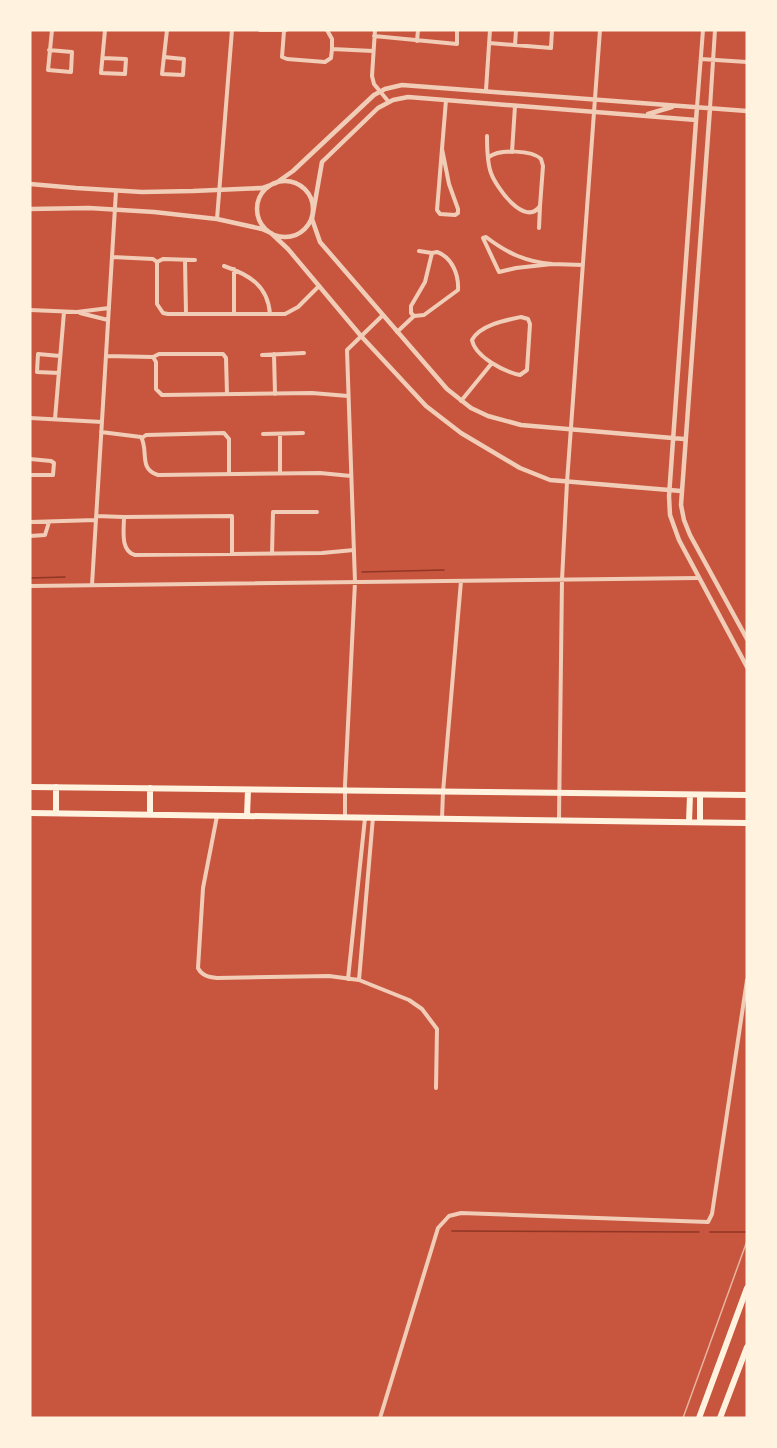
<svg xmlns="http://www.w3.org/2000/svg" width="777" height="1448" font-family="'Space Grotesk',sans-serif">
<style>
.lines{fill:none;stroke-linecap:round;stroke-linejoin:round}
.stream{stroke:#8f3625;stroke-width:1.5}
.minor{stroke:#f1ccb7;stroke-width:4}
.tertiary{stroke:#f1ccb7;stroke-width:4.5}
.primary{stroke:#fff3e0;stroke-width:6}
.trunk{stroke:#fff3e0;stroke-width:6}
.rail{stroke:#e9b49f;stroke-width:1.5}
</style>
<rect width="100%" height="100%" fill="#c8553d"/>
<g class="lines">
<path class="stream" d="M 362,572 L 444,570
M 30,578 L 65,577
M 452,1231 L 699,1232
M 710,1232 L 747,1232"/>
<path class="minor" d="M 260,30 L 286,30
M 327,30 L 332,39 L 332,49 L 373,51
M 375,30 L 372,76 L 374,84 L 388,101
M 284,31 L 282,57 L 287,59 L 325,62 L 331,58 L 332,49
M 374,36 L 457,44 L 457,30
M 417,41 L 418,30
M 489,43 L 551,48 L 552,30
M 515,45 L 516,30
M 49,50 L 72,52 L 71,72 L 48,70 L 52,30
M 164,57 L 184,59 L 183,75 L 162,74 L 167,30
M 103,58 L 126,59 L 125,74 L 101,73 L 105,30
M 701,59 L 747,62
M 486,90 L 490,30
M 697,107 L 703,30
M 710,108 L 715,30
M 487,136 C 487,147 487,162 491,173 C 496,187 525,228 540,206 L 543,166 L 541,159 C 532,150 499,149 489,157
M 442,149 L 449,184 L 458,209 L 458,213 L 455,215 L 440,214 L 437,210 L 446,100
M 512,152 L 515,106
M 217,219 L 232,30
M 539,228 L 540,207
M 419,251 L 432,253
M 437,252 C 452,257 459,275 458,290 L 424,315 L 414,316 L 411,313 L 411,306 L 425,282 L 432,253 Z
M 112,257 L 153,259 L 157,262 L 157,304 L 163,313 L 168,314 L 285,314 L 298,307 L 319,286
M 185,260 L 186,314
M 157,262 L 163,259 L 195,260
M 552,264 C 526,262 507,253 486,237 L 483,238 L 499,272 L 516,268 L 552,264 L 583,265
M 224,266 C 250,275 268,286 270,314
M 30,310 L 77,312 L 109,308
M 80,313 L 108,320
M 234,314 L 234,269
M 521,317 L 528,319 L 530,324 L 527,370 L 520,375 C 505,372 475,357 472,340 C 480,325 506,320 521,317 Z
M 397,332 L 414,316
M 274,354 L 275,394
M 262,355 L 304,353
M 106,356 L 153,357 L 156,362 L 156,389 L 162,395 L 312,393 L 348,396
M 153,357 L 159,354 L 223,354 L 226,358 L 227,394
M 59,373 L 37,372 L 38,354 L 60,356
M 461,401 L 492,363
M 30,418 L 102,422
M 55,419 L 64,312
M 101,432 L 141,437 C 149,451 138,469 158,475 L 320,473 L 351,476
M 263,434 L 303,433
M 280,434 L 280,473
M 142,438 L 146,435 L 224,433 L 229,439 L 229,474
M 30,459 L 51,461 L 54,463 L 53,475 L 30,475
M 96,516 L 124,517 C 124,530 120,551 135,555 L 322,553 L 354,550
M 124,517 L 232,516 L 232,554
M 30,522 L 96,520
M 30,536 L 45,535 L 49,522
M 272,554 L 273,512 L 317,512
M 92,585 L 116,191
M 30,586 L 699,578
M 217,816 L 203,888 L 198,968 C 202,976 209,977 217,978 L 329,976 L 359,980 L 409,1000 L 422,1009 L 437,1029 L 436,1088
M 345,817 L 345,785 L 355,582 L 347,350 L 382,316
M 442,818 L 443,792 L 461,581
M 559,820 L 562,580 L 567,482 L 600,30
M 348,979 L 365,818
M 359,980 L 373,817
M 380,1418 L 438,1228 L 449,1216 L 461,1213 L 708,1222 L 712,1214 L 747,980"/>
<path class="tertiary" d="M 697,107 L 669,496 L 670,515 L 679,540 L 747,667
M 710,108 L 681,505 L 684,520 L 690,535 L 747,639
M 648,114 L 672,107
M257 209a28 28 0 1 1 56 0a28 28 0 1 1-56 0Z
M 30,184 L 76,188 L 142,192 L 193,191 L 262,188 L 276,183 L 293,171 L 374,95 L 385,89 L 402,85 L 747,111
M 30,209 L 89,208 L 154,212 L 217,219 L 262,229 L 271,233 L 288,249 L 361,336 L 426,406 L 461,433 L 520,468 L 550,480 L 681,491
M 684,439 L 521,425 L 488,416 L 471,408 L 447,389 L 320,242 L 312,219 L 322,162 L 378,108 L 393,100 L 408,97 L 696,120"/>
<path class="primary" d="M 30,787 L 747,795
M 700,795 L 700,822
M 30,813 L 747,823
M 56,813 L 56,787
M 150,814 L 150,788
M 247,816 L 248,790
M 689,822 L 690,795"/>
<path class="trunk" d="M 699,1418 L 747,1288
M 720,1418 L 747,1347"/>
<path class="rail" d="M 683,1418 L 747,1241"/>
</g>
<rect width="777" height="1448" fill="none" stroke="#fff3e0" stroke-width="63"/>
</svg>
